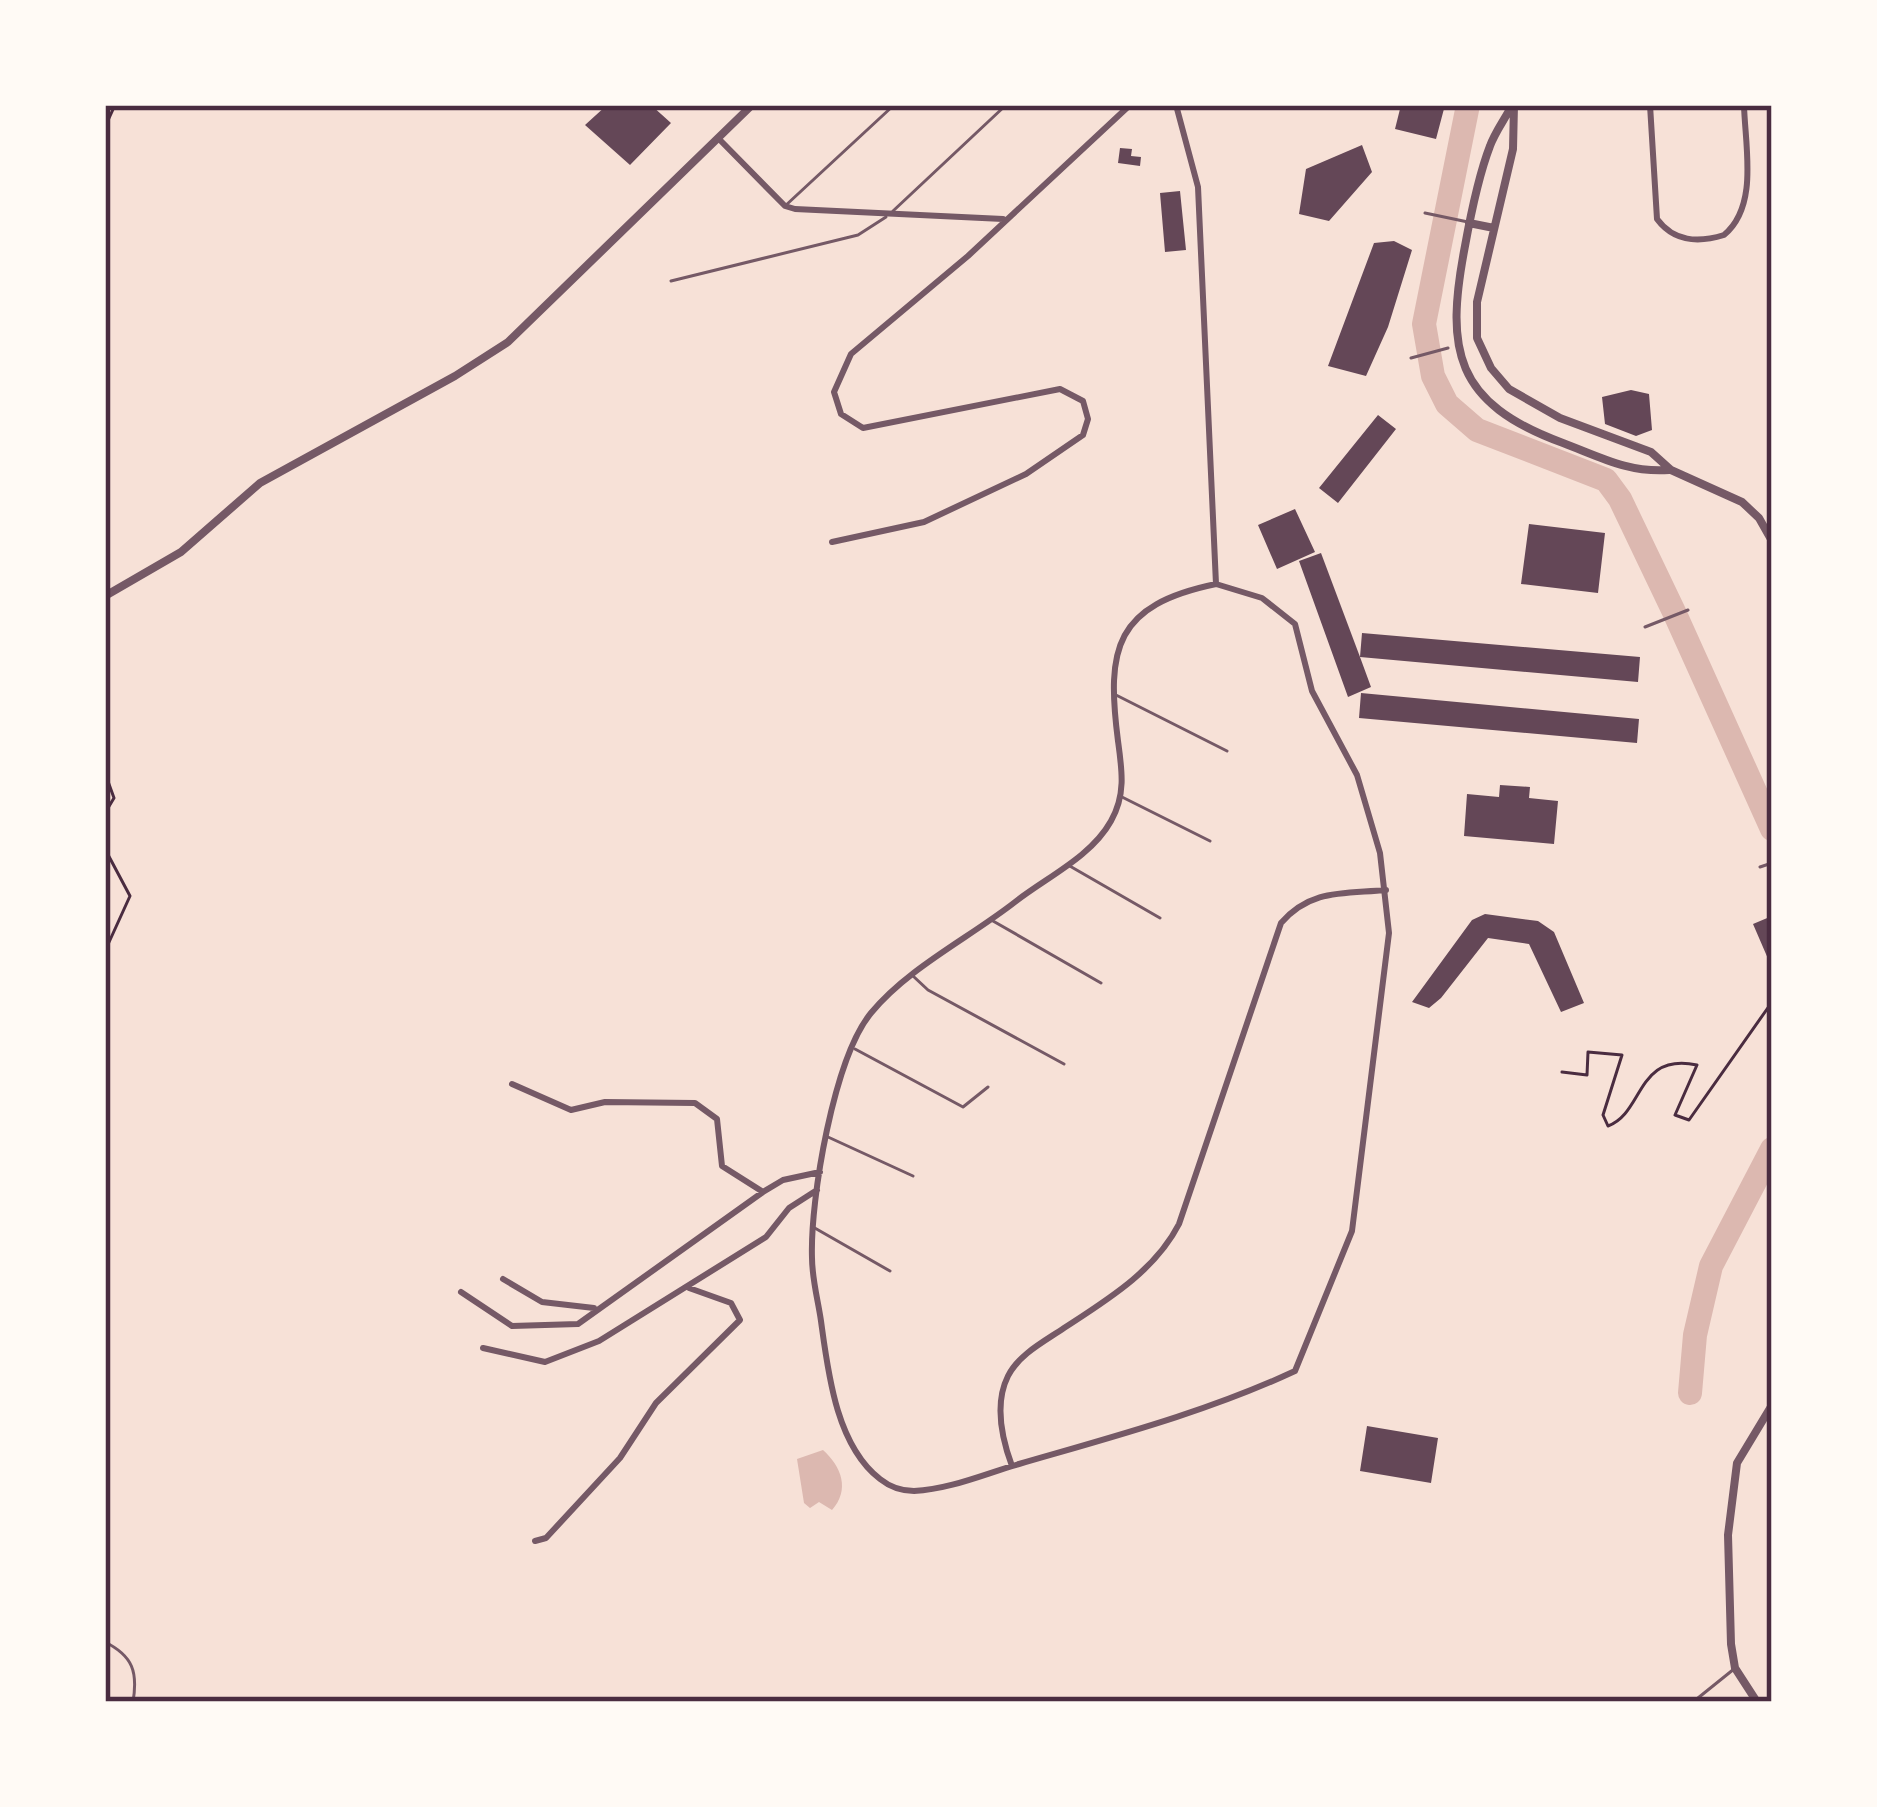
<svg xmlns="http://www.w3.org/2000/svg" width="1877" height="1807" font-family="'Fira Sans Condensed',sans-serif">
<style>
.water{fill:#dcb8b0}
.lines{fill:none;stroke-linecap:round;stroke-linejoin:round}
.river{stroke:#dcb8b0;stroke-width:24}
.building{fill:#644757}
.path{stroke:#4a2c40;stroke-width:3}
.service{stroke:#755966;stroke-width:3}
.minor{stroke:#755966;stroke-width:6}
.tertiary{stroke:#755966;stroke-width:8}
.neatline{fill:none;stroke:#4a2c40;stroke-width:4.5}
</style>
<rect width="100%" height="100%" fill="#f7e1d7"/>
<path class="water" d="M 823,1450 C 842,1467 850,1490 832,1510 L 819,1502 L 810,1508 L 804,1503 L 797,1459 Z"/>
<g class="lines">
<path class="river" d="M 1468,105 L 1424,324 L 1433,376 L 1447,404 L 1477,430 L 1606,480 L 1620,499 L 1675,614 L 1772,829
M 1690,1393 L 1695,1335 L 1711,1266 L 1772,1149"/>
</g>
<path class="building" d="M 607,105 L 651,105 L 671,123 L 630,165 L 585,125 Z
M 1401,105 L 1445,105 L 1436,139 L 1395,129 Z
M 1362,145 L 1372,172 L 1329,221 L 1299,214 L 1306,169 Z
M 1120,148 L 1132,149 L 1131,156 L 1141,157 L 1140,166 L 1118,163 Z
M 1180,191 L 1186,250 L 1165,252 L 1160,193 Z
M 1394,241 L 1412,250 L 1388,327 L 1366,376 L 1328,366 L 1374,243 Z
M 1631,390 L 1649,394 L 1652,430 L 1636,436 L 1605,424 L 1602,397 Z
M 1378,415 L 1396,429 L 1338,503 L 1319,488 Z
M 1295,509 L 1315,552 L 1277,569 L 1258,525 Z
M 1529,524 L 1605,533 L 1598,593 L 1521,584 Z
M 1321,553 L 1360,657 L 1362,633 L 1640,657 L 1638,682 L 1360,657 L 1371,687 L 1348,697 L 1299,561 Z
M 1361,693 L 1639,719 L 1637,743 L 1359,718 Z
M 1500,785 L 1530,787 L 1529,798 L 1558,801 L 1554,844 L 1464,836 L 1467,794 L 1499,797 Z
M 1485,914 L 1538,921 L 1554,932 L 1584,1003 L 1561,1012 L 1529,944 L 1488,938 L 1441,998 L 1429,1008 L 1412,1002 L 1472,920 Z
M 1772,916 L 1772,968 L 1753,924 Z
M 1367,1426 L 1438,1438 L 1431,1483 L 1360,1471 Z"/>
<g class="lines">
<path class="path" d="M 105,127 L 115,105
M 105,773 L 114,798 L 105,813
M 105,849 L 130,896 L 105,951
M 1562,1072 L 1587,1075 L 1588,1052 L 1622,1055 L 1603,1115 L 1608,1126 C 1644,1113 1636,1052 1697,1065 L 1675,1115 L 1689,1120 L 1772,1002"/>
<path class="service" d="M 785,206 L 894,105
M 893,211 L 1006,105
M 1425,213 L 1468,222
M 671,281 L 858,235 L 886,217
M 1411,358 L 1448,348
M 1645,627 L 1688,610
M 1116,695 L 1227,751
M 1122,797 L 1210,841
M 1068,865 L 1160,918
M 1760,867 L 1772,863
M 993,921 L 1101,983
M 913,976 L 928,990 L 1064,1064
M 855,1049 L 963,1107 L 988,1087
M 828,1137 L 913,1176
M 813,1227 L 890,1271
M 105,1642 C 133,1656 138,1672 133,1702
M 1693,1702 L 1734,1669"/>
<path class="minor" d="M 1176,105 L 1198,187 L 1216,584
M 1650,105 L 1657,219 C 1674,242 1698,243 1724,235 C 1759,206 1745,146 1744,105
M 718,138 L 785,206 L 795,209 L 1003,219
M 832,542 L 924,522 L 1026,474 L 1083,435 L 1088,419 L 1083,401 L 1060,389 L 863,428 L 841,414 L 834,392 L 851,354 L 968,256 L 1130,105
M 1216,584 L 1262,598 L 1295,624 L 1312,691 L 1357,775 L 1380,853 L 1389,933 L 1352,1231 L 1295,1371 C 1207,1412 1112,1437 1019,1464 C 984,1474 951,1489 914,1491 C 901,1491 890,1487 880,1479 C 836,1445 828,1372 821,1321 C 818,1300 812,1279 812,1258 C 810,1199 834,1058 871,1013 C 908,968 969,938 1015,902 C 1047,877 1091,857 1111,821 C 1126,795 1122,770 1118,741 C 1106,648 1115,605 1216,584 Z
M 512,1084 L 571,1110 L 605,1102 L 695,1103 L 717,1119 L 722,1166 L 763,1192
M 503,1279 L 542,1302 L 594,1308
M 461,1292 L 512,1326 L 578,1324 L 763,1192 L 783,1180 L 820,1172
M 483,1348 L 545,1362 L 599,1341 L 766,1237 L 789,1208 L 817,1190
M 1012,1466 C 1002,1439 994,1404 1008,1376 C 1019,1354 1045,1341 1064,1328 C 1107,1300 1155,1271 1179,1224 L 1281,923 C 1311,889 1343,894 1386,890
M 535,1541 L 546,1538 L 620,1458 L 656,1403 L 740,1320 L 731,1303 L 689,1288"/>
<path class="tertiary" d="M 1512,105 C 1505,119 1495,132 1490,146 C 1478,177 1471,213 1465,246 C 1445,350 1454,403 1563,443 C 1600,457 1629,473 1669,470
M 1514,105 L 1513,149 L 1477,302 L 1477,338 L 1491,368 L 1509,389 L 1560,418 L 1651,452 L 1671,470 L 1742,502 L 1759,518 L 1772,541
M 1469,223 L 1494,228
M 105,596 L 181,552 L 260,483 L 455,376 L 508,342 L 752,105
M 1757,1702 L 1735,1668 L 1731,1644 L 1728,1535 L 1737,1463 L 1772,1405"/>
</g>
<rect width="1877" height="1807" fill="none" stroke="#fffaf5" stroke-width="216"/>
<rect x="108" y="108" width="1661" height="1591" class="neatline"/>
</svg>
